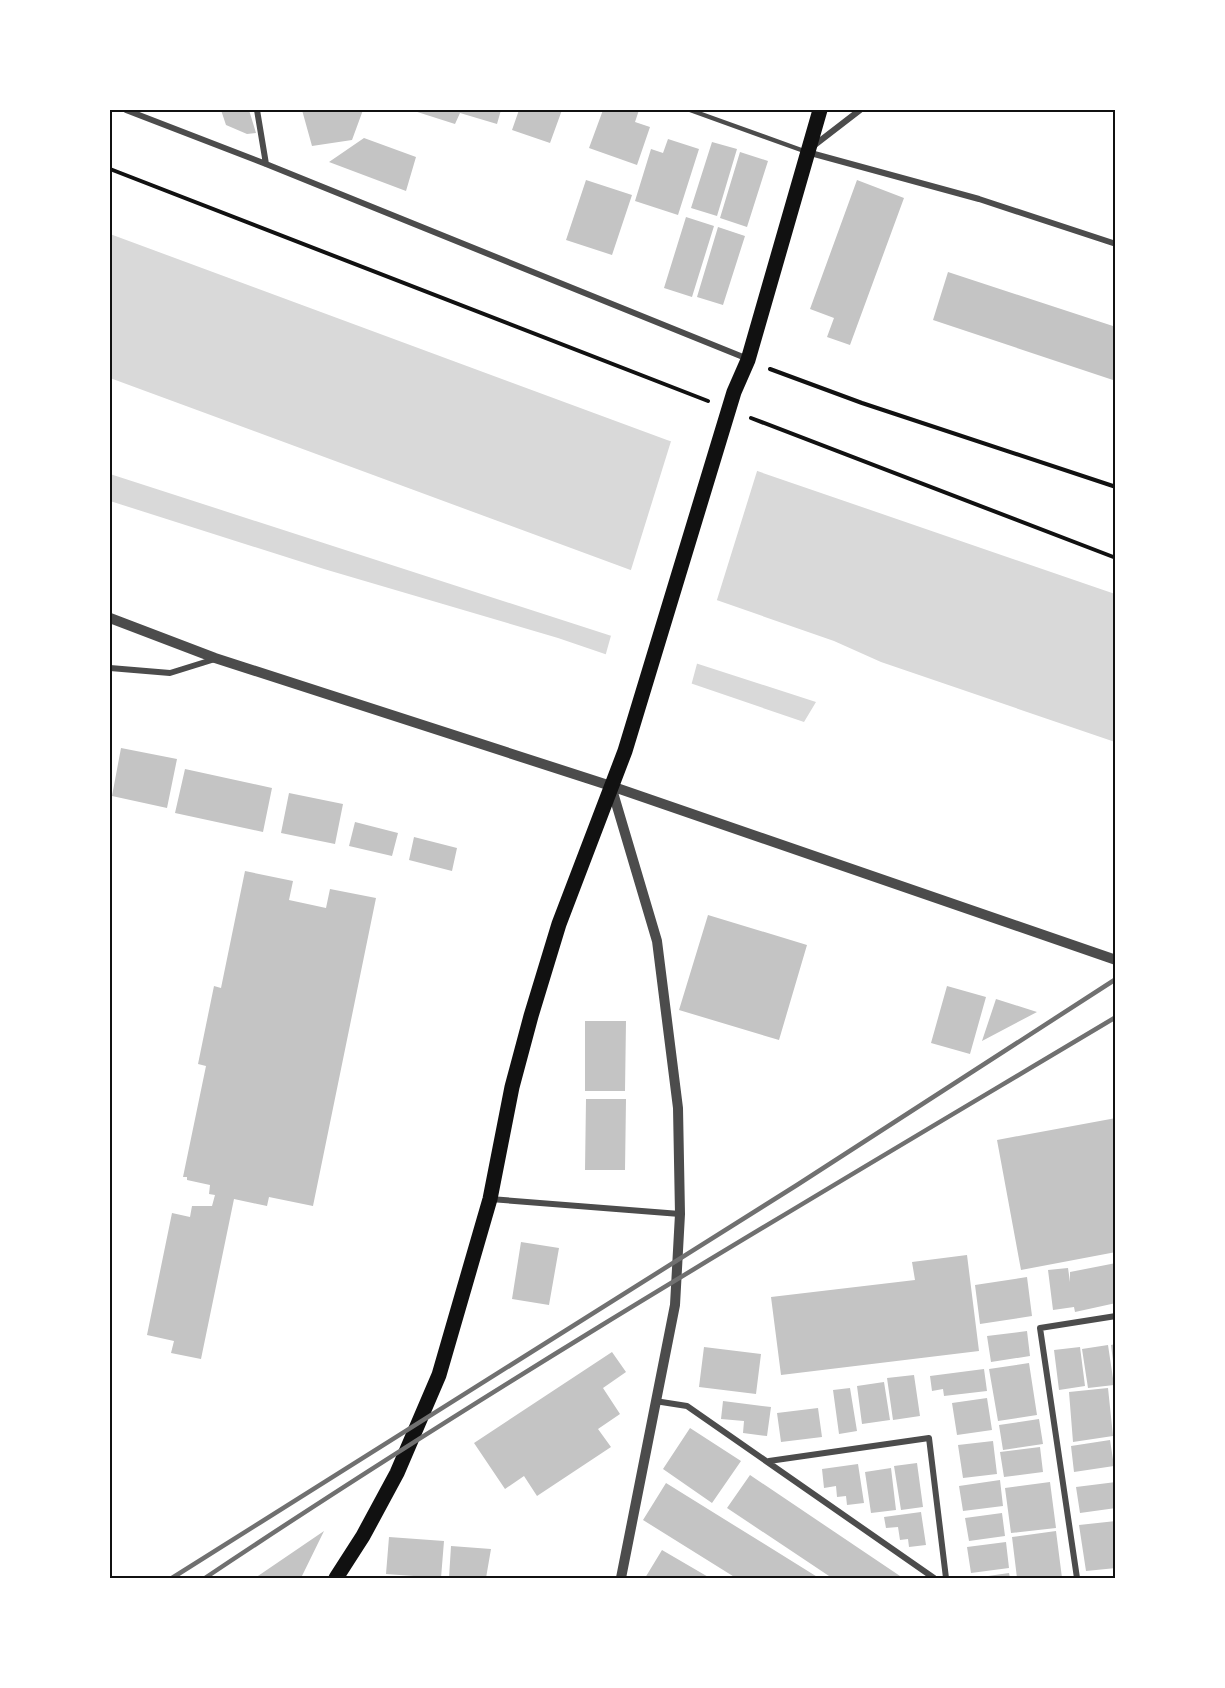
<svg xmlns="http://www.w3.org/2000/svg" width="1225" height="1688" font-family="'Asap Condensed',sans-serif">
<style>
.water{fill:#d9d9d9}
.pier{fill:#fff}
.building{fill:#c4c4c4}
.lines{fill:none;stroke-linecap:round;stroke-linejoin:round}
.path{stroke:#111;stroke-width:4}
.service{stroke:#4c4c4c;stroke-width:4.5}
.minor{stroke:#4c4c4c;stroke-width:6}
.tertiary{stroke:#4c4c4c;stroke-width:10}
.primary{stroke:#111;stroke-width:15}
.rail{stroke:#707070;stroke-width:4.5}
.neatline{fill:none;stroke:#111;stroke-width:2}
</style>
<rect width="100%" height="100%" fill="#fff"/>
<path class="water" d="M 110,234 L 667,440 L 1115,594 L 1115,742 L 881,662 L 834,641 L 636,572 L 110,378 Z
M 110,474 L 816,702 L 804,722 L 558,638 L 324,569 L 110,501 Z"/>
<path class="pier" d="M 672,438 L 758,468 L 716,603 L 630,573 Z
M 612,632 L 698,660 L 691,686 L 605,657 Z"/>
<path class="building" d="M 221,110 L 249,110 L 256,133 L 247,134 L 226,125 Z
M 302,110 L 363,110 L 352,140 L 312,146 Z
M 411,110 L 501,110 L 497,124 L 460,113 L 455,124 Z
M 519,110 L 562,110 L 550,143 L 512,130 Z
M 603,110 L 639,110 L 635,122 L 650,127 L 637,165 L 589,148 Z
M 364,138 L 416,157 L 406,191 L 329,162 Z
M 668,139 L 699,149 L 678,215 L 635,201 L 651,149 L 663,153 Z
M 712,142 L 737,149 L 717,216 L 691,208 Z
M 740,152 L 768,161 L 747,227 L 720,218 Z
M 586,180 L 632,195 L 612,255 L 566,240 Z
M 857,180 L 904,198 L 850,345 L 827,337 L 834,318 L 810,309 Z
M 686,217 L 714,226 L 692,297 L 664,288 Z
M 718,227 L 745,236 L 723,305 L 697,297 Z
M 948,272 L 1116,327 L 1116,381 L 933,320 Z
M 121,748 L 177,759 L 167,808 L 112,796 Z
M 185,769 L 272,788 L 263,832 L 175,813 Z
M 289,793 L 343,804 L 335,844 L 281,833 Z
M 355,822 L 398,833 L 392,856 L 349,846 Z
M 414,837 L 457,848 L 452,871 L 409,860 Z
M 245,871 L 293,881 L 289,900 L 326,908 L 330,889 L 376,898 L 313,1206 L 269,1197 L 267,1206 L 234,1199 L 201,1359 L 171,1353 L 174,1341 L 147,1335 L 172,1213 L 190,1217 L 192,1206 L 212,1206 L 215,1195 L 209,1194 L 210,1185 L 187,1180 L 187,1177 L 183,1177 L 206,1066 L 198,1064 L 214,986 L 221,988 Z
M 708,915 L 807,945 L 779,1040 L 679,1010 Z
M 947,986 L 986,997 L 970,1054 L 931,1043 Z
M 996,999 L 1037,1012 L 982,1041 Z
M 585,1021 L 626,1021 L 625,1091 L 585,1091 Z
M 586,1099 L 626,1099 L 625,1170 L 585,1170 Z
M 1116,1118 L 1116,1252 L 1021,1270 L 997,1140 Z
M 521,1242 L 559,1248 L 549,1305 L 512,1299 Z
M 967,1255 L 979,1351 L 781,1375 L 771,1297 L 915,1280 L 912,1262 Z
M 1116,1263 L 1116,1303 L 1075,1312 L 1074,1307 L 1053,1310 L 1048,1270 L 1068,1268 L 1070,1282 L 1070,1272 Z
M 1027,1277 L 1032,1316 L 980,1324 L 975,1285 Z
M 1027,1331 L 1030,1356 L 991,1362 L 987,1336 Z
M 1116,1344 L 1116,1369 L 1114,1369 L 1111,1345 Z
M 1108,1345 L 1114,1385 L 1088,1388 L 1082,1349 Z
M 704,1347 L 761,1354 L 756,1394 L 699,1387 Z
M 1080,1347 L 1085,1386 L 1059,1390 L 1054,1350 Z
M 612,1352 L 626,1372 L 603,1388 L 620,1414 L 598,1429 L 611,1447 L 537,1496 L 524,1476 L 505,1489 L 474,1443 Z
M 1029,1363 L 1037,1415 L 998,1421 L 989,1369 Z
M 984,1369 L 987,1391 L 944,1396 L 943,1389 L 932,1391 L 930,1376 Z
M 914,1375 L 920,1416 L 893,1420 L 887,1378 Z
M 884,1382 L 890,1420 L 862,1424 L 857,1386 Z
M 850,1388 L 857,1431 L 839,1434 L 833,1390 Z
M 1108,1388 L 1113,1436 L 1073,1442 L 1069,1392 Z
M 987,1398 L 992,1430 L 957,1435 L 952,1403 Z
M 723,1401 L 771,1407 L 767,1436 L 743,1433 L 744,1421 L 721,1419 Z
M 818,1408 L 822,1437 L 781,1442 L 777,1413 Z
M 1039,1419 L 1043,1444 L 1003,1450 L 999,1425 Z
M 690,1428 L 741,1461 L 712,1503 L 663,1469 Z
M 1110,1440 L 1114,1466 L 1074,1472 L 1071,1446 Z
M 993,1441 L 997,1474 L 963,1478 L 958,1445 Z
M 1040,1447 L 1043,1472 L 1004,1477 L 1000,1452 Z
M 917,1463 L 923,1507 L 901,1510 L 894,1466 Z
M 858,1464 L 864,1503 L 847,1505 L 846,1496 L 837,1497 L 836,1486 L 824,1488 L 822,1469 Z
M 891,1468 L 896,1510 L 871,1513 L 865,1472 Z
M 750,1475 L 903,1578 L 832,1578 L 727,1508 Z
M 1000,1480 L 1003,1506 L 963,1511 L 959,1486 Z
M 1050,1482 L 1056,1528 L 1011,1533 L 1005,1488 Z
M 1116,1482 L 1116,1508 L 1080,1513 L 1076,1487 Z
M 666,1483 L 819,1578 L 736,1578 L 643,1520 Z
M 921,1512 L 926,1545 L 909,1547 L 908,1539 L 900,1540 L 898,1527 L 886,1528 L 884,1517 Z
M 1002,1513 L 1005,1536 L 969,1541 L 965,1518 Z
M 1116,1521 L 1116,1568 L 1086,1571 L 1079,1525 Z
M 324,1531 L 301,1578 L 255,1578 Z
M 1056,1531 L 1062,1578 L 1017,1578 L 1012,1537 Z
M 389,1537 L 444,1541 L 441,1578 L 386,1574 Z
M 1006,1542 L 1009,1568 L 971,1573 L 967,1547 Z
M 451,1546 L 491,1549 L 486,1578 L 449,1578 Z
M 662,1550 L 710,1578 L 645,1578 Z
M 1009,1573 L 1010,1578 L 981,1578 L 981,1577 Z"/>
<g class="lines">
<path class="path" d="M 110,169 L 708,401
M 770,369 L 862,403 L 1116,487
M 751,418 L 1116,558"/>
<path class="service" d="M 690,110 L 804,151"/>
<path class="minor" d="M 126,110 L 266,164 L 748,359
M 257,110 L 266,164
M 812,147 L 860,110
M 807,152 L 979,199 L 1116,244
M 110,668 L 170,673 L 215,659
M 490,1199 L 680,1214
M 655,1401 L 687,1406 L 934,1578
M 769,1461 L 929,1438 L 946,1578
M 1077,1578 L 1040,1328 L 1116,1316"/>
<path class="tertiary" d="M 110,618 L 215,658 L 611,786 L 1116,960
M 611,786 L 657,941 L 678,1108 L 680,1214 L 675,1305 L 621,1578"/>
<path class="primary" d="M 336,1578 L 363,1536 L 397,1473 L 439,1375 L 490,1199 L 512,1087 L 531,1016 L 559,924 L 625,751 L 734,392 L 748,360 L 820,110"/>
<path class="rail" d="M 172,1578 L 797,1185 L 1116,979
M 205,1578 C 501,1380 809,1200 1116,1017"/>
</g>
<rect width="1225" height="1688" fill="none" stroke="#ffffff" stroke-width="222"/>
<rect x="111" y="111" width="1003" height="1466" class="neatline"/>
</svg>
